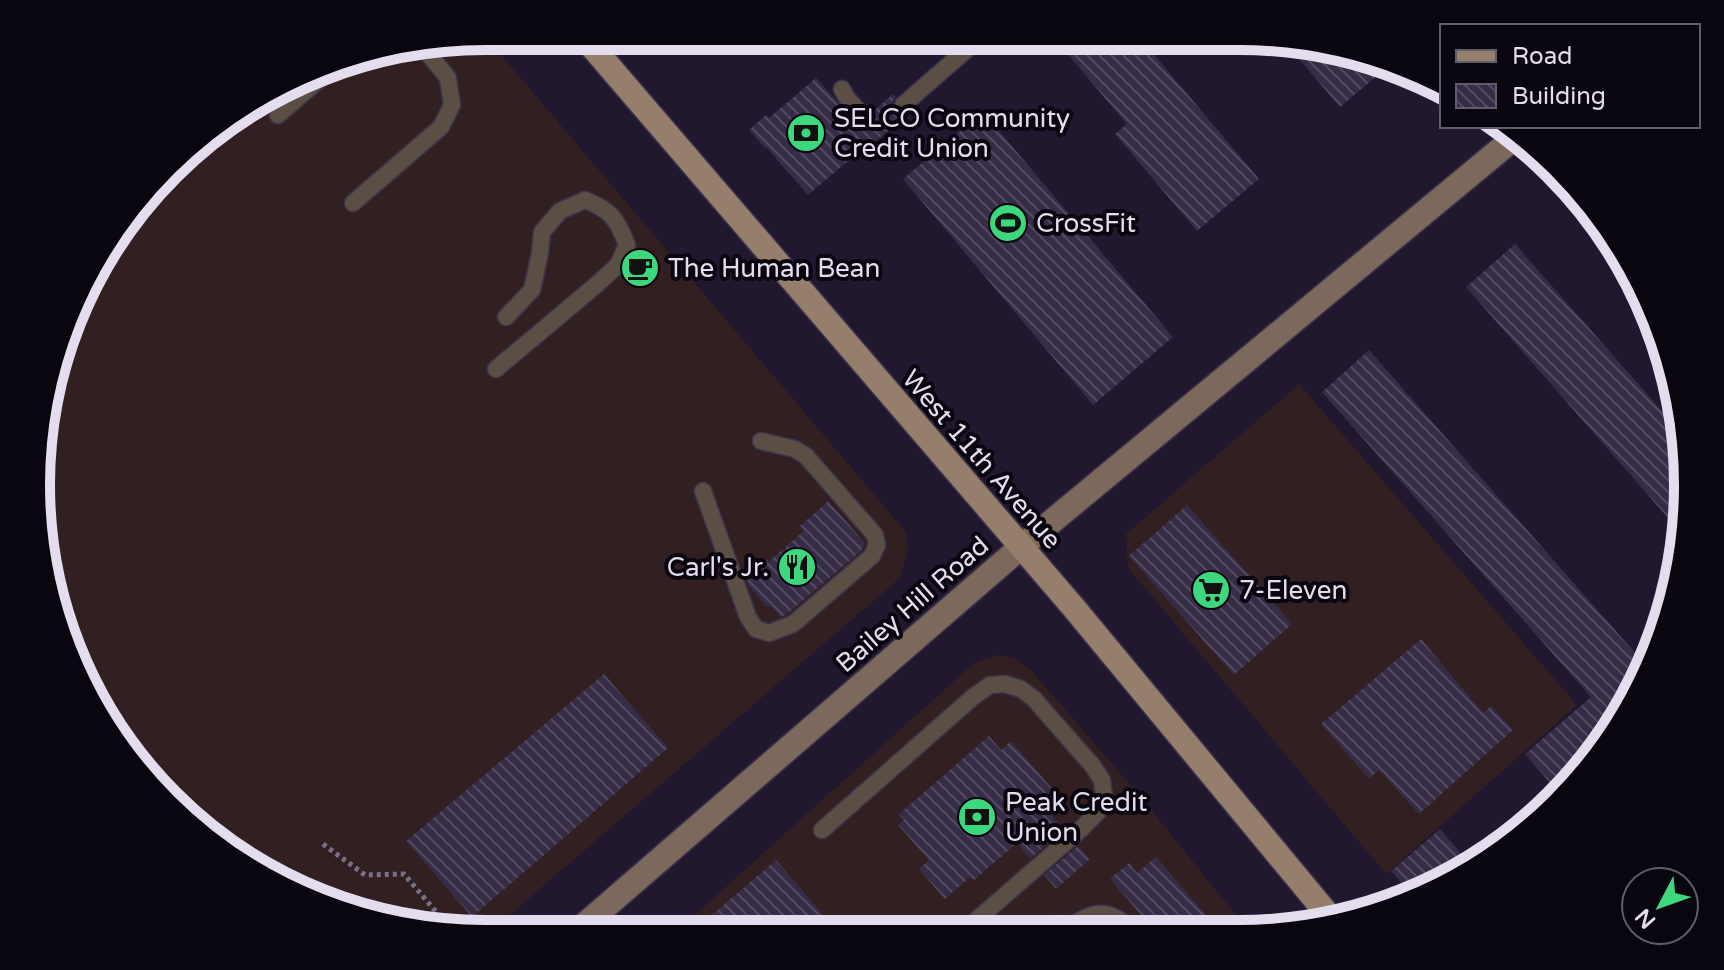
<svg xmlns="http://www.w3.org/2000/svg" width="1724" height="970" font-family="'Varela Round',sans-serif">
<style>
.commercial{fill:#311f22}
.building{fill:url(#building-back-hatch)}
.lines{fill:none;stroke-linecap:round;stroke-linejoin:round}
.lane-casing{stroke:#3c344b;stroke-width:19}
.secondary-casing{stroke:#3c344b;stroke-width:27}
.primary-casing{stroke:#3c344b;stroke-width:27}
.path{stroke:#787085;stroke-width:5;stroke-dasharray:4 4;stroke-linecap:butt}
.lane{stroke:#5a4e45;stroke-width:16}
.secondary{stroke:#7c695b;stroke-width:24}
.primary{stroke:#967e6c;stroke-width:24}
.labels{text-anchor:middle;stroke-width:8;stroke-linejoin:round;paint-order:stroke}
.poi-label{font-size:26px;fill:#e3ddee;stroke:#090610;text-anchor:start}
.street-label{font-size:26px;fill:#e3ddee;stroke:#090610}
.rim{fill:none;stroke:#e3ddee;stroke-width:10}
</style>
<defs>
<pattern id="building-back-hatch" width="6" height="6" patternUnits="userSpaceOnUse" patternTransform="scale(2)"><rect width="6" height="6" fill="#362c46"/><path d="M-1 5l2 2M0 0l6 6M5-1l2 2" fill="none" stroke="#534a61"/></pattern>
</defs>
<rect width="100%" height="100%" fill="#211830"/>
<path class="commercial" d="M 485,36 L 906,532 L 908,549 L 900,578 L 489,933 L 456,933 L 341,910 L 260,874 L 147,781 L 70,656 L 37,514 L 51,368 L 112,235 L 212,129 L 341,60 Z
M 1299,384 L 1577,705 L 1386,874 L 1128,568 L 1126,534 Z
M 999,655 L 1014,658 L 1030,669 L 1145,802 L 1248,930 L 676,932 L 974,663 Z"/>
<path class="building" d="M 1053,37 L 1139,37 L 1259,179 L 1197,231 L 1115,134 L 1127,124 Z
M 1283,40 L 1383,60 L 1391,64 L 1340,107 Z
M 816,78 L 861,128 L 868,128 L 873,126 L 876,116 L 874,111 L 893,94 L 896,97 L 892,102 L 894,112 L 900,116 L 906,115 L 865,151 L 863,148 L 808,195 L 766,147 L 765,148 L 749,130 L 766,115 L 769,118 Z
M 983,112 L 1173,337 L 1093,405 L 903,179 Z
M 1515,244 L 1677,428 L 1683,535 L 1466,287 Z
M 1369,350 L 1644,663 L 1628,710 L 1587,763 L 1582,757 L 1551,784 L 1525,754 L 1591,697 L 1322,392 Z
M 828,501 L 865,543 L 861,551 L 787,614 L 781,617 L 771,606 L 767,607 L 749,586 L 746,577 L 767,559 L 769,561 L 804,531 L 800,526 Z
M 1187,505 L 1292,624 L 1234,675 L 1129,556 Z
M 1421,639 L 1483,713 L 1491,706 L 1513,730 L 1419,814 L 1379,770 L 1369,779 L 1321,724 Z
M 604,674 L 668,748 L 472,917 L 406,841 Z
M 989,736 L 1001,750 L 1011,741 L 1061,799 L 1048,811 L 1064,829 L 1030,859 L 1017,843 L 974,880 L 970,877 L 945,899 L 919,869 L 929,860 L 898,825 L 904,820 L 899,814 Z
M 1440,829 L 1472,866 L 1413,896 L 1391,871 Z
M 1078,846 L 1090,859 L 1056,889 L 1044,875 Z
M 1156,857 L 1219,930 L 1155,931 L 1110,879 L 1129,863 L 1137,873 Z
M 776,860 L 838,932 L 692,932 Z"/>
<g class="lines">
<g class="lane-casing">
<path id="lane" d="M 842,89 L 847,98 L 865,118
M 903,105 L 974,43 L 978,37
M 278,115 L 342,60
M 353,203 L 441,127 L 452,105 L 448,78 L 422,46
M 496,369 L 595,286 L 618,265 L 627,245 C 617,219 611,210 585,200 L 560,211 L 542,232 L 540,253 L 532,290 L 506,317
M 703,491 L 748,617 L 756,629 L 769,633 L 793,624 L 872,556 L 877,545 L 875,535 L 806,456 L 795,449 L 761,441
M 822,830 L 973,697 L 990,685 L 1005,684 L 1021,689 L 1034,699 L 1092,765 L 1102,780 L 1104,796 L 1098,812 L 1082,828 L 964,931
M 1043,931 L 1057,924 L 1071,926 C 1096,909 1111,909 1133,931"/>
</g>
<g class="secondary-casing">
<path id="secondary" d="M 575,933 L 1021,547 L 1513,139"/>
</g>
<g class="primary-casing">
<path id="primary" d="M 583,36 L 1074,608 L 1334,922"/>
</g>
<path class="path" d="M 323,844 L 365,875 L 404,874 L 454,933"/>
<use href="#lane" class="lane"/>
<use href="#secondary" class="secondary"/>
<use href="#primary" class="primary"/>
</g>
<defs>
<g id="bank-disc" transform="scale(2)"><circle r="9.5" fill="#3dd77e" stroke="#090610"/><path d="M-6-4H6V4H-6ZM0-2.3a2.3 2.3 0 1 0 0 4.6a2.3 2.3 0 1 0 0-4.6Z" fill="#111"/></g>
<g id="stadium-disc" transform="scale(2)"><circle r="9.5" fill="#3dd77e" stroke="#090610"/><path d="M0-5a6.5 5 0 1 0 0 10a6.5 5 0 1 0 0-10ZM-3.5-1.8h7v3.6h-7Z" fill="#111"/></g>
<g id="cafe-disc" transform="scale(2)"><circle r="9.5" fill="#3dd77e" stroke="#090610"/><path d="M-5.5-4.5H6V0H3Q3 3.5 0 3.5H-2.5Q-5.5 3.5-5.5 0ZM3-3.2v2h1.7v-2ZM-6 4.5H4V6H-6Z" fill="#111"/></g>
<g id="restaurant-disc" transform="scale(2)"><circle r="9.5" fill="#3dd77e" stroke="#090610"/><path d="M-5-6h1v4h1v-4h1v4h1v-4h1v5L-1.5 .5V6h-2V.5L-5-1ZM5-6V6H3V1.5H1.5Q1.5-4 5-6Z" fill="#111"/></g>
<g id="supermarket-disc" transform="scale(2)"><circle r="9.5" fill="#3dd77e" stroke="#090610"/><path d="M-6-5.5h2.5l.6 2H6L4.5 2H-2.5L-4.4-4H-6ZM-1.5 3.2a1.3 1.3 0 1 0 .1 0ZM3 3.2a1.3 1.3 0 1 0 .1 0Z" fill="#111"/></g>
</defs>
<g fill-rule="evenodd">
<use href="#bank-disc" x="806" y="133"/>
<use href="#stadium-disc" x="1008" y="223"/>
<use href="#cafe-disc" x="640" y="268"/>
<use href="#restaurant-disc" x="797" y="567"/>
<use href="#supermarket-disc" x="1211" y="590"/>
<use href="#bank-disc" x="977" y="817"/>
</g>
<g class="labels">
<g class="poi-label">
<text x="834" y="127">SELCO Community<tspan x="834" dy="30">Credit Union</tspan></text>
<text x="1036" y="232">CrossFit</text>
<text x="668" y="277">The Human Bean</text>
<text x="769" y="576" text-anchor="end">Carl's Jr.</text>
<text x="1239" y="599">7-Eleven</text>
<text x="1005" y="811">Peak Credit<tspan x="1005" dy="30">Union</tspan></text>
</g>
<g class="street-label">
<text transform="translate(982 459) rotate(49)" y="9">West 11th Avenue</text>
<text transform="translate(912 604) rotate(-41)" y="9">Bailey Hill Road</text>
</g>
</g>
<path d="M0 0H1724V970H0ZM485 50H1239A435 435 0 0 1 1674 485V485A435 435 0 0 1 1239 920H485A435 435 0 0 1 50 485V485A435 435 0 0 1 485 50Z" fill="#090610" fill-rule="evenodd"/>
<path class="rim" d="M485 50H1239A435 435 0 0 1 1674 485V485A435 435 0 0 1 1239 920H485A435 435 0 0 1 50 485V485A435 435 0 0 1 485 50Z"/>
<rect x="1440" y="24" width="260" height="104" fill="#090610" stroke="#605c69" stroke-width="2"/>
<rect x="1456" y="50" width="40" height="12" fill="#967e6c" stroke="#605c69" stroke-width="2"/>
<text x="1512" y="64" font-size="24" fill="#e3ddee">Road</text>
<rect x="1456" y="84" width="40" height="24" fill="url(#building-back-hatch)" stroke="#605c69" stroke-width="2"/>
<text x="1512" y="104" font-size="24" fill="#e3ddee">Building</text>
<g transform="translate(1660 906) rotate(229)"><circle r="38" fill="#090610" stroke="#605c69" stroke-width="2"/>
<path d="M0-6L14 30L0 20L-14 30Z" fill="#3dd77e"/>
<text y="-12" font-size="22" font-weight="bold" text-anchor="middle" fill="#e3ddee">N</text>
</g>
</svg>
